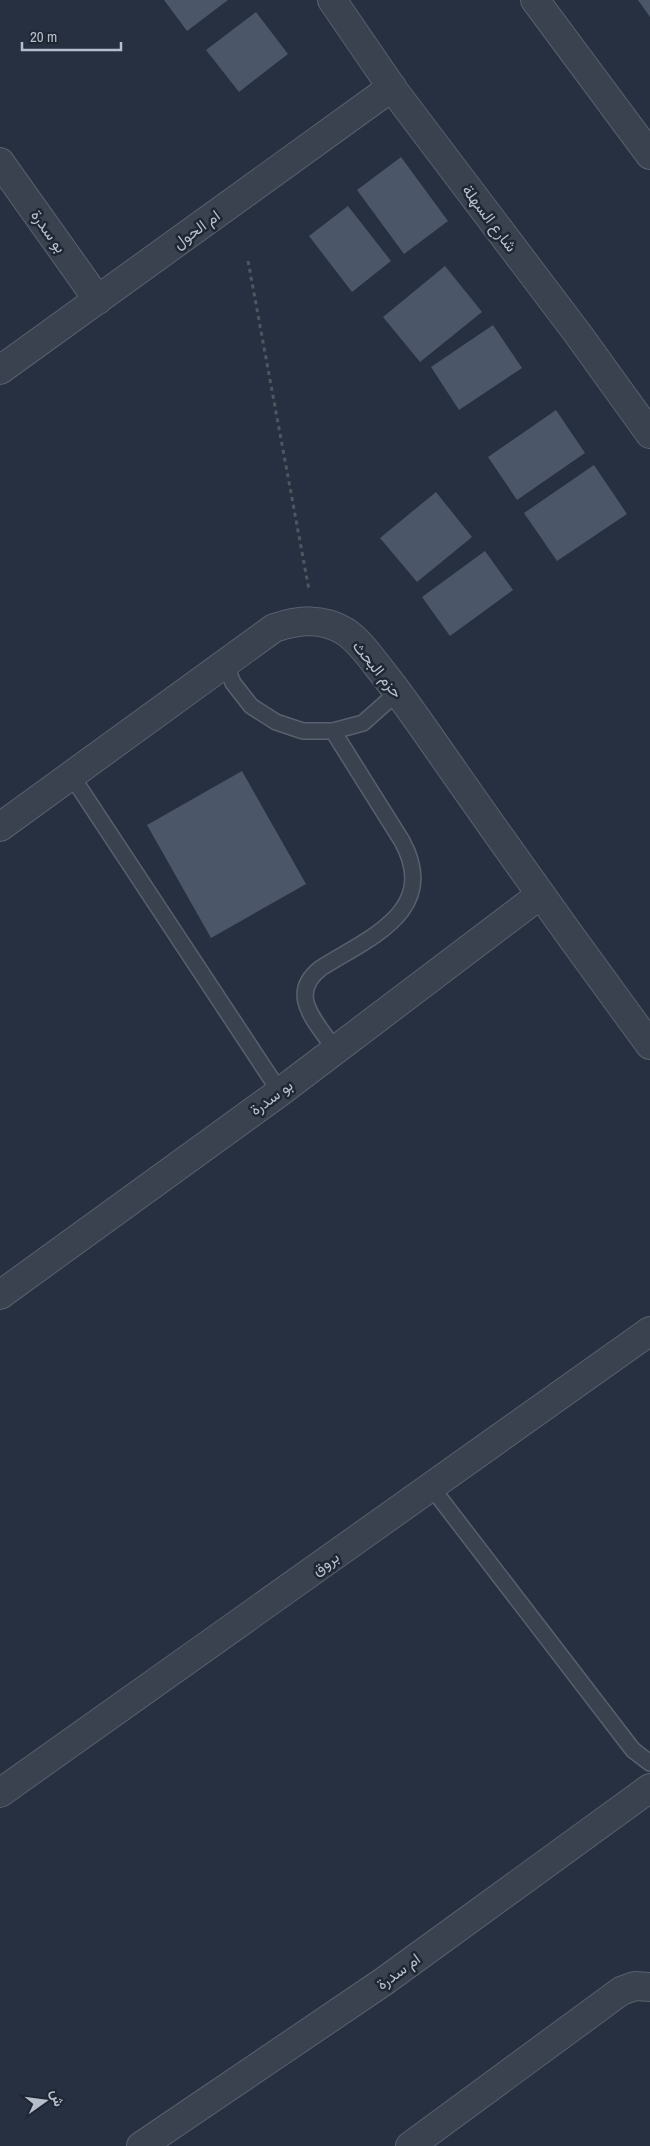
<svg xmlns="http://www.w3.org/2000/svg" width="650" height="2146" font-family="'Archivo Narrow',Vazirmatn,sans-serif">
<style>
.building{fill:#4c5669}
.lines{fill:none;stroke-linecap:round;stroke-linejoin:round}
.service-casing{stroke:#58606d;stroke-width:18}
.minor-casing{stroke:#58606d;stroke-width:30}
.tertiary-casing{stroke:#58606d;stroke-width:30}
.path{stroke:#475a5e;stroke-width:3;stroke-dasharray:4 4;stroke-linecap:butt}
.service{stroke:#3a4250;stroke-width:15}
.minor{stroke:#3a4250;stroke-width:28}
.tertiary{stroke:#3a4250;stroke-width:28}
.labels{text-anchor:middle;stroke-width:5;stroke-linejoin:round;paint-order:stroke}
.street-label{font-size:16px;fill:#b7bdca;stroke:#1f2735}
</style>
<rect width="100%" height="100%" fill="#263040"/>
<path class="building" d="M 164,0 L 228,0 L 187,31 Z
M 638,0 L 650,0 L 650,17 Z
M 256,12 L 288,54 L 239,92 L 206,50 Z
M 401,157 L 448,221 L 404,254 L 357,190 Z
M 348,206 L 391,261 L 352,292 L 309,236 Z
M 445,266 L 482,312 L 420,362 L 383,317 Z
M 493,325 L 522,368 L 459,410 L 431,367 Z
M 556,410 L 585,453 L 517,500 L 488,457 Z
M 594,465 L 627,514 L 557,561 L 524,513 Z
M 436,492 L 472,537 L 417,582 L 380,538 Z
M 485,551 L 513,590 L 450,636 L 422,597 Z
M 242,771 L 306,884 L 211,938 L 147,825 Z"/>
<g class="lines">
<g class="service-casing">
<path id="service" d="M 225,663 L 233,683 L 251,706 L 276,722 L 303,731 L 333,731 L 363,723 L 398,692
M 333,731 L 402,841 C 440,911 370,937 321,968 C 286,995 317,1022 335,1050
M 71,775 L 280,1092
M 432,1488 L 633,1750 L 650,1763"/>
</g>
<g class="minor-casing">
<path id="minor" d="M 0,162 L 98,300
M 0,370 L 392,87
M 0,827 L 274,628 C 299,620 322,617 346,632 C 359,641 369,655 379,668 C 405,700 428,735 452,769 C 517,862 583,954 650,1045
M 0,1295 L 280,1092 L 540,895
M 0,1793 L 650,1331
M 141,2146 L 383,1982 L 650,1788
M 410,2146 L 621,1991 L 635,1986 L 650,1987"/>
</g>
<g class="tertiary-casing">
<path id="tertiary" d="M 332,0 L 395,92 L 578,334 L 650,434
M 535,0 L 650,155"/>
</g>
<path class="path" d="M 248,261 L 309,590"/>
<use href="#service" class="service"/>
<use href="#minor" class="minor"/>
<use href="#tertiary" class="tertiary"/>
</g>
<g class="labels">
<g class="street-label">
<text transform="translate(490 218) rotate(53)" y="6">شارع السهلة</text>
<text transform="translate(196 229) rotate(-36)" y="6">ام الحول</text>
<text transform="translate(49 231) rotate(55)" y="6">بو سدرة</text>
<text transform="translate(378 669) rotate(51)" y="6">حزم البحث</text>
<text transform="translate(271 1097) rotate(-36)" y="6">بو سدرة</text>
<text transform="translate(325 1563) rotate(-35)" y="6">بروق</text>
<text transform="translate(398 1971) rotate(-36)" y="6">ام سدرة</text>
</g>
</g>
<g transform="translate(45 2101) rotate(76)" stroke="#1f2735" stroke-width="4" paint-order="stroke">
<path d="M0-4L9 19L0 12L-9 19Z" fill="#b7bdca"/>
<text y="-8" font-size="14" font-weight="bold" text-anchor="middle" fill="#b7bdca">ش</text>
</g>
<path d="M22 42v8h99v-8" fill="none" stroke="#b7bdca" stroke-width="2.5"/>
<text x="30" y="42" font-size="15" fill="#b7bdca" stroke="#1f2735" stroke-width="4" paint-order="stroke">20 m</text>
</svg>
